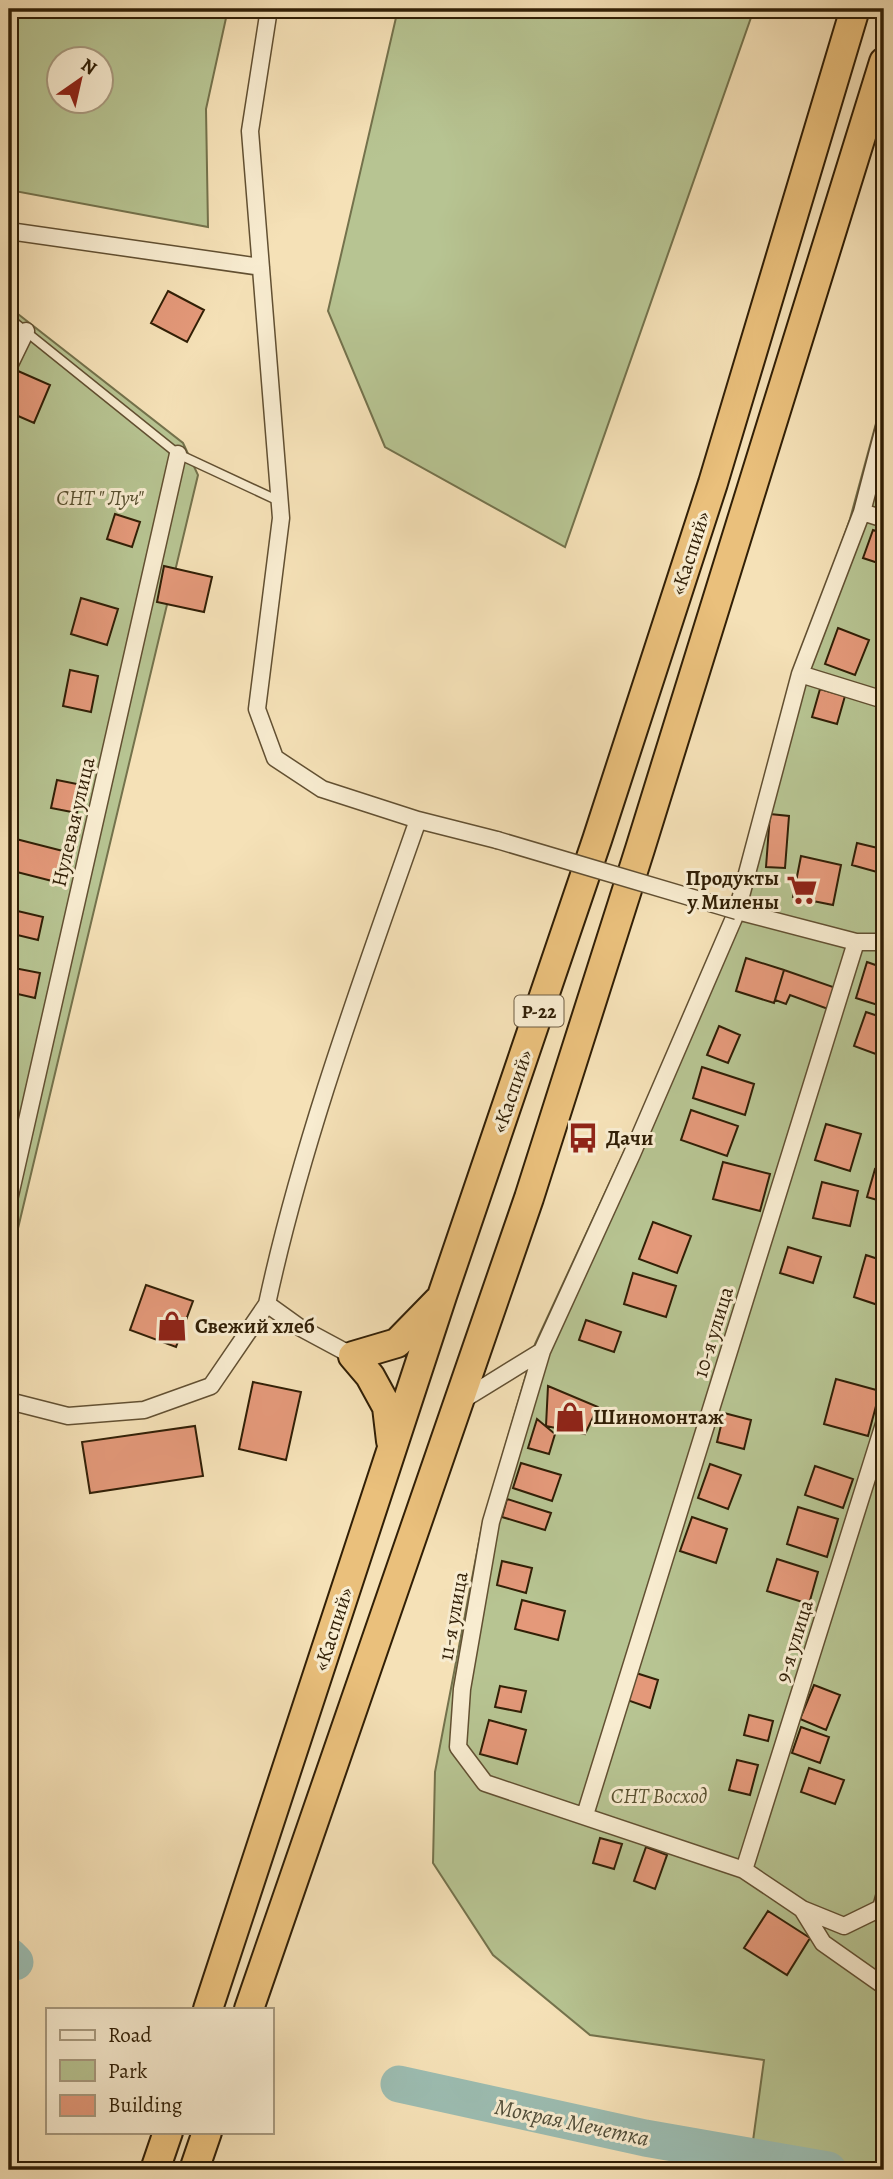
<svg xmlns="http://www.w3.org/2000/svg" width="893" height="2179" font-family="Alegreya,serif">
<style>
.green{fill:#b7c492;stroke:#74724c;stroke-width:2;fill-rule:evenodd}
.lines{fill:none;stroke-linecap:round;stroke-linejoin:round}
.river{stroke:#9cbdb2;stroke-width:37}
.building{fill:#e4997a;stroke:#311f06;stroke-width:2}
.lane-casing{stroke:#625032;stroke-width:11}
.street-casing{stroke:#625032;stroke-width:19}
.highway-casing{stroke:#311f06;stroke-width:32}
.lane{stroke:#f8ecd0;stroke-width:8}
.street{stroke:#f8ecd0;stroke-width:16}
.highway{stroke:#eac07c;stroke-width:28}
.street-bridge-casing{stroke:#625032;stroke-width:19;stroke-linecap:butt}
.street-bridge{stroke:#f8ecd0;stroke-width:16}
.labels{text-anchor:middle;stroke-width:6;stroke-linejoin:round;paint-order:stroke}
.shield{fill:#f8ecd0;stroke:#6d5c43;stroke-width:2}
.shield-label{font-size:19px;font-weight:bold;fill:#311f06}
.park-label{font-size:21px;font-style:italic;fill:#595130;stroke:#f8ecd0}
.street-label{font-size:21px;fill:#311f06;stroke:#f8ecd0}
.poi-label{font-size:21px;font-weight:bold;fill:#311f06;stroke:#f8ecd0;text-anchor:start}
.water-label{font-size:23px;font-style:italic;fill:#514e3a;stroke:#f8ecd0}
</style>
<rect width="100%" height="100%" fill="#f5e1b7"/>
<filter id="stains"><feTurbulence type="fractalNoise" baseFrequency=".00286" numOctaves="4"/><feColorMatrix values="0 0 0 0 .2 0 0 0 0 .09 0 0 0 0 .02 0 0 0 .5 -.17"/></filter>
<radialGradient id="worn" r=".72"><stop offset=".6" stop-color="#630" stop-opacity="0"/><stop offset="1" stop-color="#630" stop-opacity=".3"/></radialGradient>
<path class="green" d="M 9,9 L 228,9 L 206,109 L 208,227 L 9,190 ZM 60,60 L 102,60 L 102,102 L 60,102 Z
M 398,9 L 754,9 L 565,547 L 385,447 L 328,311 Z
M 9,307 L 183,443 L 198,475 L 9,1266 Z
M 884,394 L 884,2170 L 749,2170 L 764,2060 L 590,2035 L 493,1955 L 433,1863 L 435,1772 L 482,1526 L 535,1344 L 724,936 L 792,683 L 850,519 Z"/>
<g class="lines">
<path class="river" d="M 9,1956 L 15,1962
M 399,2084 L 645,2138 L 828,2170"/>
</g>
<path class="building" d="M 168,291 L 204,310 L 187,342 L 151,323 Z
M 18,371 L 50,385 L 34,423 L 9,412 L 9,391 Z
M 115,514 L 140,522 L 132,547 L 107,539 Z
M 873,530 L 884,534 L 884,554 L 881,564 L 863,558 Z
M 164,566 L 212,577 L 204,612 L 157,602 Z
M 81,598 L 118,609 L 107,645 L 71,634 Z
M 838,628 L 869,640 L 855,675 L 825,664 Z
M 70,670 L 98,676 L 91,712 L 63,706 Z
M 820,689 L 845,696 L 837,724 L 812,717 Z
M 57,780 L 82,785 L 77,813 L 51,808 Z
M 770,814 L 789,816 L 785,868 L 766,867 Z
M 16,839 L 63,851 L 56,882 L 9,870 Z
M 857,843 L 882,849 L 877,872 L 852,865 Z
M 801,856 L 841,865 L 833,905 L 793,897 Z
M 9,909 L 43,917 L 38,940 L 9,933 Z
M 746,958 L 784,970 L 774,1003 L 736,991 Z
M 867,962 L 884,968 L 884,1007 L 856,998 Z
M 9,967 L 40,973 L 35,998 L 9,992 Z
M 784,970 L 836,988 L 828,1009 L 790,995 L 786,1004 L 775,1000 Z
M 866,1012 L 884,1018 L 884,1057 L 854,1046 Z
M 719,1026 L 740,1035 L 728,1063 L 707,1055 Z
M 702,1067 L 754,1084 L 745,1115 L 693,1098 Z
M 691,1110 L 738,1126 L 727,1156 L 681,1140 Z
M 826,1124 L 861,1134 L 850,1171 L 815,1160 Z
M 723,1162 L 770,1174 L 760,1211 L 713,1199 Z
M 875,1169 L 884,1171 L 884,1202 L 867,1197 Z
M 822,1182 L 858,1191 L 850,1226 L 813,1218 Z
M 653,1222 L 691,1236 L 677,1273 L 639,1259 Z
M 788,1247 L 821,1257 L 813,1283 L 780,1273 Z
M 866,1255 L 884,1261 L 884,1307 L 854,1297 Z
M 633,1273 L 676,1286 L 666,1317 L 624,1304 Z
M 146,1285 L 193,1301 L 176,1347 L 130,1330 Z
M 586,1320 L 621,1332 L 614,1352 L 579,1340 Z
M 836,1379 L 880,1391 L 868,1436 L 824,1424 Z
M 253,1382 L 301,1392 L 286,1460 L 239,1449 Z
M 548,1386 L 598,1407 L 585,1434 L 546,1426 Z
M 724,1413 L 751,1420 L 744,1449 L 717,1442 Z
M 537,1419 L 555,1434 L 549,1454 L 528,1448 Z
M 9,1420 L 18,1422 L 10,1451 L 9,1451 Z
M 195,1426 L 203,1476 L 90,1493 L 82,1442 Z
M 521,1463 L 561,1475 L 552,1501 L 513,1488 Z
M 710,1464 L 741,1475 L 728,1509 L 698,1498 Z
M 815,1466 L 853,1479 L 843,1508 L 805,1495 Z
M 507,1499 L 551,1513 L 545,1530 L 502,1517 Z
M 798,1507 L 838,1519 L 827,1557 L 787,1544 Z
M 692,1517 L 727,1529 L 716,1563 L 680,1551 Z
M 777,1559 L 818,1572 L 809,1604 L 767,1591 Z
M 502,1561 L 532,1568 L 526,1593 L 497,1585 Z
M 522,1600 L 565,1611 L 558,1640 L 515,1629 Z
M 636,1673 L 658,1680 L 650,1708 L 627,1700 Z
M 814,1685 L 840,1695 L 826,1730 L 800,1719 Z
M 500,1686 L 526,1691 L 521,1712 L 495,1707 Z
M 749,1715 L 773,1721 L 768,1741 L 744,1735 Z
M 489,1720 L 526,1730 L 517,1764 L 480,1754 Z
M 801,1727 L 829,1737 L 820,1763 L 792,1753 Z
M 737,1760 L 758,1765 L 750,1795 L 729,1790 Z
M 809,1768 L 844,1780 L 835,1804 L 801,1792 Z
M 600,1838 L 622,1844 L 614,1869 L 593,1863 Z
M 646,1847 L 667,1855 L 655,1889 L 634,1881 Z
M 768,1911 L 810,1938 L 787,1975 L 744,1948 Z"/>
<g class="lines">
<g class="lane-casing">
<path id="lane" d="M 9,318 L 178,454 L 279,501"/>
</g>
<g class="street-casing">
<path id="street" d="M 269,9 L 250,131 L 281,518 L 257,709 L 275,758 L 322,789 L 418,820
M 9,231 L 261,267
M 9,366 L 26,331
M 884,428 L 862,512 L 800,674 L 737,911 L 632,1154 L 542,1351 L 491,1522 L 462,1689 L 458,1747 L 485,1783 L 744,1870 L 802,1909 L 844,1926 L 881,1908 L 884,1897
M 862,512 L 884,519
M 800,674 L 884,700
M 737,911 L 856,942 L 884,942
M 9,1200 L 178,454
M 267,1304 C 302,1141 363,977 418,820 L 497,840
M 9,1401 L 68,1416 L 144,1410 L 211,1386 L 267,1304 L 299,1327 L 353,1356
M 461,1401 L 542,1351
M 585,1815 L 856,942
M 744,1870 L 884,1424
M 802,1909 L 823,1943 L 884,1986"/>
</g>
<g class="highway-casing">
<path id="highway" d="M 391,1441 L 387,1407 L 370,1376 L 353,1356 L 397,1343 L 438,1301
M 208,2009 L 442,1296 L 597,840 L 713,483 L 855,9
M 249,2009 L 529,1198 L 640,849 L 884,62
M 155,2170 L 168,2132
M 194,2170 L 207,2132"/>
</g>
<use href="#lane" class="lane"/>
<use href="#street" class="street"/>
<use href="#highway" class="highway"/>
<g class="street-bridge-casing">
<path id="street-bridge" d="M 497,840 L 737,911"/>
</g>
<use href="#street-bridge" class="street-bridge"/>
</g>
<defs>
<g id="supermarket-bare" transform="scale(2.415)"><path d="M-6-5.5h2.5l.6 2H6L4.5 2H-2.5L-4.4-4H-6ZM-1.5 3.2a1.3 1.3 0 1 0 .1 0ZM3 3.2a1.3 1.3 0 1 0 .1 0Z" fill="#8f2418" stroke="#f8ecd0" stroke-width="2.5" paint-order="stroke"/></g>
<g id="bus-bare" transform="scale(2.415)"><path d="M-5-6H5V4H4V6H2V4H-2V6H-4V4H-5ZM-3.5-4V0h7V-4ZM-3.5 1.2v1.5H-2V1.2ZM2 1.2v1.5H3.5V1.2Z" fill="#8f2418" stroke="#f8ecd0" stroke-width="2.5" paint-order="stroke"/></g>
<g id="shop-bare" transform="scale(2.415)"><path d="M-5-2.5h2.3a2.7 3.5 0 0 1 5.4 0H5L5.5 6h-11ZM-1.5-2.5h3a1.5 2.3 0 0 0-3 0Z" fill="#8f2418" stroke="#f8ecd0" stroke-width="2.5" paint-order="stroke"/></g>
</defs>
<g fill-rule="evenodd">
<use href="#supermarket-bare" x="802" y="890"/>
<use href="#bus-bare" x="583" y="1138"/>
<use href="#shop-bare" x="172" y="1326"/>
<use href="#shop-bare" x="570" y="1417"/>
</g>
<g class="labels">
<rect class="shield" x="514.5" y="995.5" width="49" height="31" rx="5"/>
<g class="shield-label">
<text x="539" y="1018">Р-22</text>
</g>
<g class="park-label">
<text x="100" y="505">СНТ " Луч"</text>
<text x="659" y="1803">СНТ Восход</text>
</g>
<g class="street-label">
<text transform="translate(690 553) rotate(-72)" y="7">«Каспий»</text>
<text transform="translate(73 822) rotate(-77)" y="7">Нулевая улица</text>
<text transform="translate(512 1091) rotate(-71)" y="7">«Каспий»</text>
<text transform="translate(713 1332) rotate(-73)" y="7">10-я улица</text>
<text transform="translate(453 1616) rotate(-80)" y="7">11-я улица</text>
<text transform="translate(333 1629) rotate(-72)" y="7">«Каспий»</text>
<text transform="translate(794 1641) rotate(-73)" y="7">9-я улица</text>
</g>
<g class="poi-label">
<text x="779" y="885" text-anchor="end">Продукты<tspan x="779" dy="24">у Милены</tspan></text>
<text x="606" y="1145">Дачи</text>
<text x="195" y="1333">Свежий хлеб</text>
<text x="593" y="1424">Шиномонтаж</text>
</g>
<g class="water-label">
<text transform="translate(572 2122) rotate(12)" y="8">Мокрая Мечетка</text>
</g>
</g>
<rect width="893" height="2179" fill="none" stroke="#f5e1b7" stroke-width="35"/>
<rect x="10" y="10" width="872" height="2158" fill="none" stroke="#311f06" stroke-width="3.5"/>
<rect x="18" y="18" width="858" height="2144" fill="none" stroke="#311f06" stroke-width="2"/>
<rect x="46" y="2008" width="228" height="126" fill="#f8ecd0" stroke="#a89a7f" stroke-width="2"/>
<rect x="60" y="2030" width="35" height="10" fill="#f8ecd0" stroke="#a89a7f" stroke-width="2"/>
<text x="108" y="2042" font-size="21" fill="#311f06">Road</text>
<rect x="60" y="2060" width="35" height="21" fill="#b7c492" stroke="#a89a7f" stroke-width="2"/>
<text x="108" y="2078" font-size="21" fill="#311f06">Park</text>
<rect x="60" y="2095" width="35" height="21" fill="#e4997a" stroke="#a89a7f" stroke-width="2"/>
<text x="108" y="2112" font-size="21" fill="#311f06">Building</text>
<g transform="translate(80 80) rotate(34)"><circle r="33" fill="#f8ecd0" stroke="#a89a7f" stroke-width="2"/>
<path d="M0-5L12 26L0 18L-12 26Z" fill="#8f2418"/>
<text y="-10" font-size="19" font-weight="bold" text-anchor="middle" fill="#311f06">N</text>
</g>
<rect width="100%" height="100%" filter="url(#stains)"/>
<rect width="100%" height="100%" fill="url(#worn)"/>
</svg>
